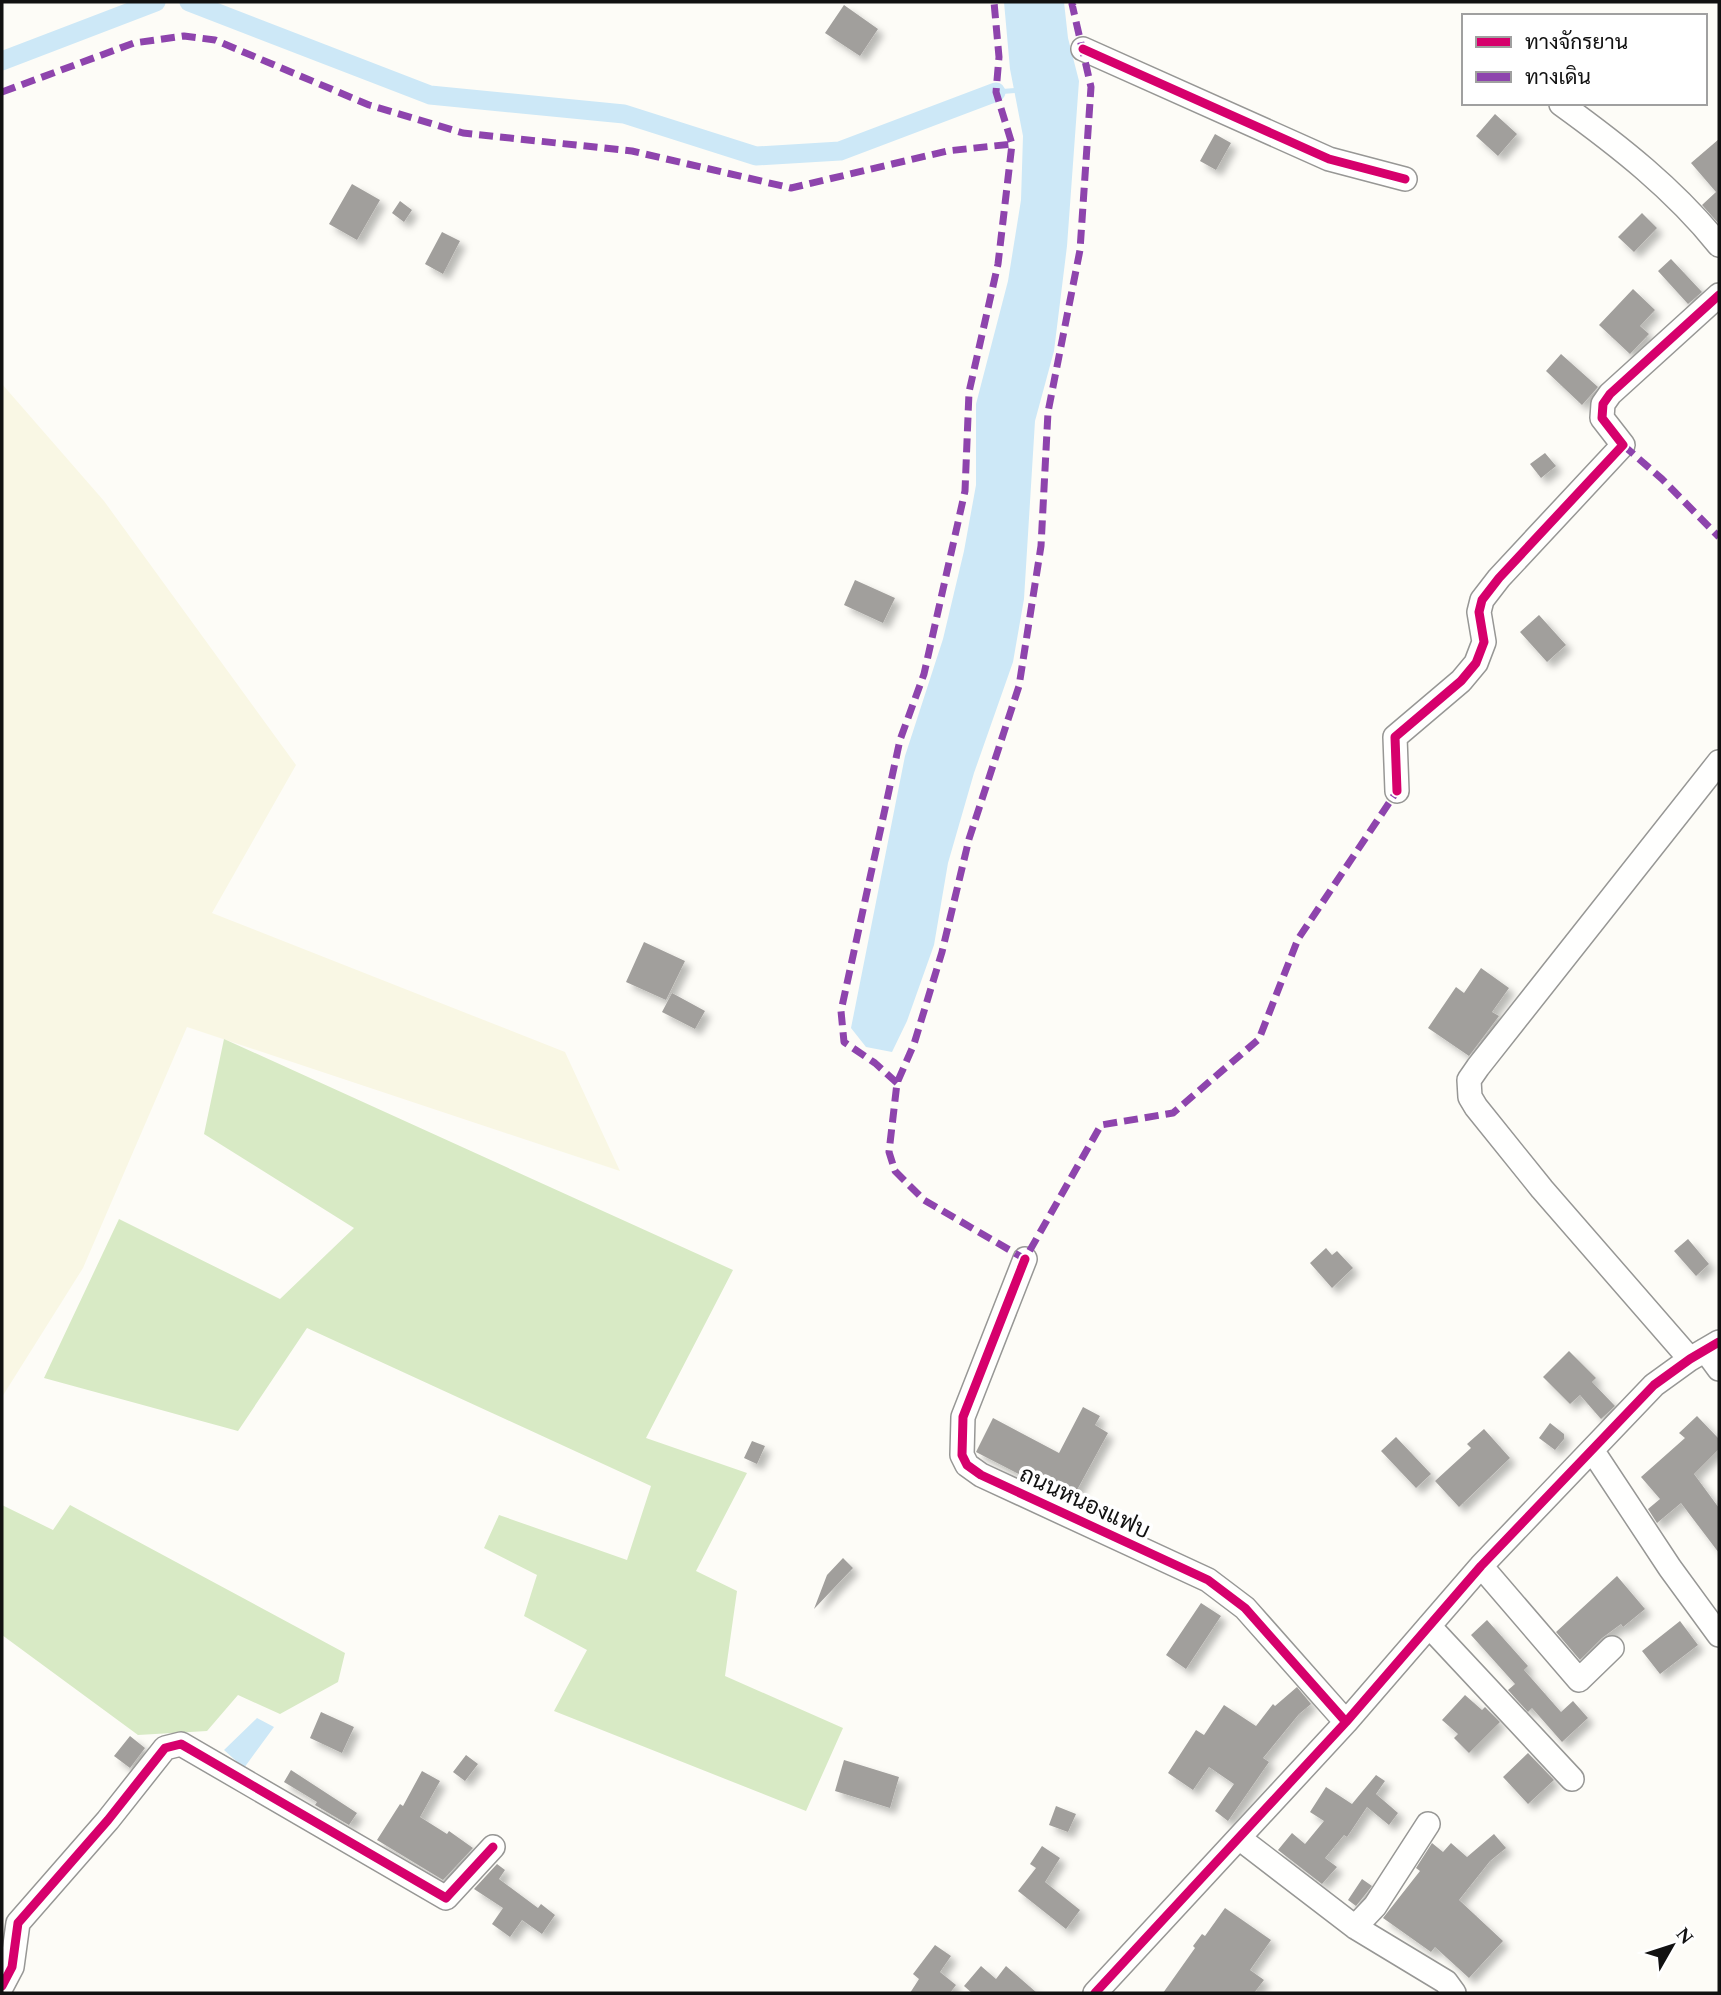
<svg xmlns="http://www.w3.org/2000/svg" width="1721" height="1995" font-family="Spectral,Sarabun,serif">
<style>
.farmland{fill:#f9f7e4}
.forest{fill:#d8eac5}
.water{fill:#cde8f7}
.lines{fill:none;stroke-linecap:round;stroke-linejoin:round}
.stream{stroke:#cde8f7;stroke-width:5}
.canal{stroke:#cde8f7;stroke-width:19}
.building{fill:#a19f9c;filter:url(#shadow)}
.minor-casing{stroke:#979795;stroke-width:26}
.minor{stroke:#fffffe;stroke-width:23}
.quiet{stroke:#8e44ad;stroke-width:7;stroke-dasharray:14 7;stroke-linecap:butt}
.cycleway-casing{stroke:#fff;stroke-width:13}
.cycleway{stroke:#d6006c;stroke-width:9}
.labels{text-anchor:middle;stroke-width:7;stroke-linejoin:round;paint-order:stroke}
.street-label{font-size:23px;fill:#111;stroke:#fff}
</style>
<defs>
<filter id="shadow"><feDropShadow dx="6" dy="6" stdDeviation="3.5" flood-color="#0004"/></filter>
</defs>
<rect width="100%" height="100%" fill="#fdfcf7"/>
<path class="farmland" d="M 2,384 L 104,501 L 296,765 L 212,913 L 565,1052 L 620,1171 L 187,1027 L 83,1268 L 2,1397 Z"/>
<path class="forest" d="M 224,1039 L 733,1270 L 646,1438 L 747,1473 L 696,1571 L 737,1591 L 725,1676 L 843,1728 L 806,1811 L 554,1711 L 587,1650 L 524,1616 L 537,1575 L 484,1548 L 499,1515 L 627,1560 L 651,1486 L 307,1328 L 238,1431 L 44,1378 L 119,1219 L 280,1299 L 354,1228 L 204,1134 Z
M 2,1505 L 53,1530 L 70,1505 L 345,1653 L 338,1682 L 280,1714 L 238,1695 L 207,1731 L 138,1735 L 2,1635 Z"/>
<path class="water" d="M 1004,2 L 1064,2 L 1068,38 L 1079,81 L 1067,246 L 1054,351 L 1035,421 L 1024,599 L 1013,662 L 974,773 L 948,863 L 934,945 L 907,1021 L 892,1052 L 866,1047 L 851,1028 L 905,756 L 943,639 L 964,551 L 976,485 L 976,404 L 1008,281 L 1021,200 L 1023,136 L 1010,69 Z
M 257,1718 L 274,1727 L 244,1768 L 224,1750 Z"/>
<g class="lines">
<path class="stream" d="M 996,92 L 1021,90"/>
<path class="canal" d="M 189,2 L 430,95 L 624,114 L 756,156 L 840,151 L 996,92
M 2,61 L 156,2"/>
</g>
<path class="building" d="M 844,5 L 878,29 L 860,56 L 825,33 Z
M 1495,114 L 1517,134 L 1498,156 L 1476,136 Z
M 1215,134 L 1231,143 L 1216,170 L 1200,161 Z
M 1719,139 L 1719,224 L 1702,205 L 1716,192 L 1691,163 Z
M 352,184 L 380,200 L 357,240 L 329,224 Z
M 400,201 L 412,210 L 404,222 L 392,213 Z
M 1642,213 L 1657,228 L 1634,252 L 1618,237 Z
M 442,232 L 460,241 L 443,274 L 425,264 Z
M 1671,259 L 1702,292 L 1688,304 L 1658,271 Z
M 1633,289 L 1655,310 L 1640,326 L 1649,334 L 1630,354 L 1599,325 Z
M 1561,354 L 1598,387 L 1582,405 L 1546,371 Z
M 1545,453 L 1556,466 L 1541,478 L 1530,464 Z
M 855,580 L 895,598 L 883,623 L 844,605 Z
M 1539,615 L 1566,645 L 1547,662 L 1520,632 Z
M 644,942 L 685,961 L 666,1000 L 626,982 Z
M 1481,968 L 1509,988 L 1492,1012 L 1499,1016 L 1469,1056 L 1428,1028 L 1456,987 L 1464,993 Z
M 672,993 L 705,1011 L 695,1029 L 662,1012 Z
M 1688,1239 L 1709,1264 L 1696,1276 L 1674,1251 Z
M 1326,1248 L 1332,1255 L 1337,1251 L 1353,1268 L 1332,1288 L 1310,1263 Z
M 1569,1351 L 1596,1378 L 1592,1382 L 1615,1406 L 1601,1419 L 1580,1395 L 1570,1404 L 1543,1377 Z
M 1083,1407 L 1100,1416 L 1095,1425 L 1108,1433 L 1071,1501 L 976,1452 L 993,1418 L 1059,1453 Z
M 1697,1416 L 1719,1439 L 1719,1449 L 1694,1474 L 1719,1508 L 1719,1553 L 1681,1503 L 1657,1523 L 1648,1509 L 1660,1499 L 1641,1477 L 1685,1438 L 1679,1433 Z
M 1550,1423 L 1564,1434 L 1564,1439 L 1555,1450 L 1539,1438 Z
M 1484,1429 L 1510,1458 L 1459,1507 L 1435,1481 L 1471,1448 L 1467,1444 Z
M 1396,1437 L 1431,1474 L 1416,1488 L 1381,1451 Z
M 752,1441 L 765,1446 L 757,1464 L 744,1458 Z
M 843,1558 L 853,1568 L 814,1609 L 827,1575 Z
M 1617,1576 L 1645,1609 L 1623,1627 L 1621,1624 L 1602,1638 L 1580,1660 L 1556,1632 Z
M 1201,1603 L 1221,1616 L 1186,1669 L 1166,1655 Z
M 1487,1620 L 1528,1666 L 1524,1670 L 1561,1712 L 1573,1701 L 1588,1718 L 1562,1742 L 1532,1708 L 1528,1712 L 1508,1690 L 1515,1684 L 1471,1635 Z
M 1680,1621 L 1698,1645 L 1660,1674 L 1642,1651 Z
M 1297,1687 L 1311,1704 L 1299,1714 L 1263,1758 L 1269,1762 L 1228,1821 L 1215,1811 L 1234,1784 L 1209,1767 L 1193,1790 L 1168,1773 L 1196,1730 L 1204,1735 L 1224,1705 L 1256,1726 L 1273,1704 L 1275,1706 Z
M 1465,1695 L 1482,1710 L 1485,1707 L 1500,1722 L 1469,1753 L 1454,1738 L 1458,1734 L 1442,1720 Z
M 321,1712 L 354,1727 L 342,1753 L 310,1738 Z
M 130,1736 L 145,1748 L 130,1768 L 114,1756 Z
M 1528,1753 L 1554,1780 L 1528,1804 L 1503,1777 Z
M 466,1755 L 478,1764 L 465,1781 L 453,1772 Z
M 844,1760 L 899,1777 L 890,1808 L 835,1791 Z
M 291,1770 L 357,1813 L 349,1825 L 315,1805 L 317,1802 L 284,1782 Z
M 422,1771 L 440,1781 L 420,1817 L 447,1834 L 449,1831 L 473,1848 L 443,1880 L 377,1840 L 400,1804 L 403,1806 Z
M 1376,1775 L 1385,1781 L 1376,1794 L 1398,1813 L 1389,1825 L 1367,1807 L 1347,1837 L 1344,1835 L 1325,1858 L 1337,1867 L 1322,1884 L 1278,1850 L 1292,1833 L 1305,1844 L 1324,1821 L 1310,1812 L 1326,1787 L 1352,1804 Z
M 1056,1806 L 1076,1814 L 1068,1832 L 1049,1825 Z
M 1494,1834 L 1506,1848 L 1490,1861 L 1459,1900 L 1503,1941 L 1469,1978 L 1435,1947 L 1431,1952 L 1383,1918 L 1420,1871 L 1416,1868 L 1432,1843 L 1443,1852 L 1451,1843 L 1467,1857 Z
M 1042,1846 L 1060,1858 L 1045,1882 L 1080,1910 L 1066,1929 L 1018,1891 L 1036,1868 L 1030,1864 Z
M 497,1864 L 505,1870 L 499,1879 L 538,1908 L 541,1904 L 555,1915 L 542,1934 L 522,1920 L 510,1937 L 492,1924 L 503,1908 L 474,1889 Z
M 1362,1879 L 1372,1886 L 1356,1906 L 1348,1900 Z
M 1225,1908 L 1271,1940 L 1250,1970 L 1264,1980 L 1254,1993 L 1163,1993 L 1195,1948 L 1193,1946 L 1202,1934 L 1205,1936 Z
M 935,1945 L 951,1956 L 940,1972 L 956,1985 L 950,1993 L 910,1993 L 919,1979 L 913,1974 Z
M 981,1966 L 996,1979 L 1006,1966 L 1037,1993 L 972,1993 L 964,1986 Z"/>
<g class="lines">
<g class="minor-casing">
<path id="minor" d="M 1083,49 L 1329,159 L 1405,179
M 1561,104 C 1619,146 1674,189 1719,245
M 1397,791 L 1395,737 L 1461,681 L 1476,663 L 1484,642 L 1479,612 L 1482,600 L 1499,578 L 1623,445 L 1602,418 L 1603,404 L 1610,394 L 1719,295
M 1025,1259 L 963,1417 L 962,1455 L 967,1465 L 981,1475 L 1208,1580 L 1245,1608 L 1346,1722
M 1705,1350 L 1719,1369
M 1690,1359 L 1542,1189 L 1476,1107 L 1470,1097 L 1469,1080 L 1478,1067 L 1719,762
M 1592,1450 L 1670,1568 L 1719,1635
M 1481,1566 L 1579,1680 L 1612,1648
M 1429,1626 L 1572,1779
M 1239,1838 L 1355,1927 L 1446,1982 L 1454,1993
M 1355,1927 L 1375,1906 L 1428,1824
M 2,1986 L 12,1967 L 18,1923 L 108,1820 L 165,1748 L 181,1744 L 446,1898 L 493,1847
M 1095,1993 L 1346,1722 L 1481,1566 L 1654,1385 L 1690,1359 L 1719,1342"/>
</g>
<use href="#minor" class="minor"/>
<path class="quiet" d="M 1074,2 L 1072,4 L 1091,87 L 1080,250 L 1048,412 L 1041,546 L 1019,686 L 969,839 L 942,952 L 914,1044 L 897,1083 L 889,1152 L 895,1171 L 924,1200 L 1025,1259 L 1101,1125 L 1173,1113 L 1259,1039 L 1298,939 L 1397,791
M 2,92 L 134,43 L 184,36 L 215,40 L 369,105 L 463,133 L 632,151 L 791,188 L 947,151 L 1012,144
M 1623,445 L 1662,479 L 1719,537
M 897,1083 L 875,1063 L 844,1042 L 841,1011 L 900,740 L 924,674 L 965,491 L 969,392 L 998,264 L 1012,144 L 996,92 L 999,57 L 994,2"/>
<g class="cycleway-casing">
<path id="cycleway" d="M 1083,49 L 1329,159 L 1405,179
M 1397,791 L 1395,737 L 1461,681 L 1476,663 L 1484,642 L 1479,612 L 1482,600 L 1499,578 L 1623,445 L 1602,418 L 1603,404 L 1610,394 L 1719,295
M 1025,1259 L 963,1417 L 962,1455 L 967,1465 L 981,1475 L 1208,1580 L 1245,1608 L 1346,1722
M 2,1986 L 12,1967 L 18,1923 L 108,1820 L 165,1748 L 181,1744 L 446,1898 L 493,1847
M 1095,1993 L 1346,1722 L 1481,1566 L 1654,1385 L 1690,1359 L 1719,1342"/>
</g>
<use href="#cycleway" class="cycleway"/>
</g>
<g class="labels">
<g class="street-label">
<text transform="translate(1085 1502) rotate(25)" y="8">ถนนหนองแฟบ</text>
</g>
</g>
<rect width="1721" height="1995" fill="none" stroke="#111111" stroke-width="7"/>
<rect x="1462" y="14" width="245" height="91" fill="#ffffff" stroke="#a0a0a0" stroke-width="2"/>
<rect x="1476" y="37" width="35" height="10" fill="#d6006c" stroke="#a0a0a0" stroke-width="2"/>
<text x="1525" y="49" font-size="21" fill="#111111">ทางจักรยาน</text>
<rect x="1476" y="72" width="35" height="10" fill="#8e44ad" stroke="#a0a0a0" stroke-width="2"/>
<text x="1525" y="84" font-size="21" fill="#111111">ทางเดิน</text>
<g transform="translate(1672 1946) rotate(51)" stroke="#ffffff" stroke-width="5" paint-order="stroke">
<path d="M0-5L12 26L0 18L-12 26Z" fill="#111111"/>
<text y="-10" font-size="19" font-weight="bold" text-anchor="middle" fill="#111111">N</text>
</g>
</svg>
